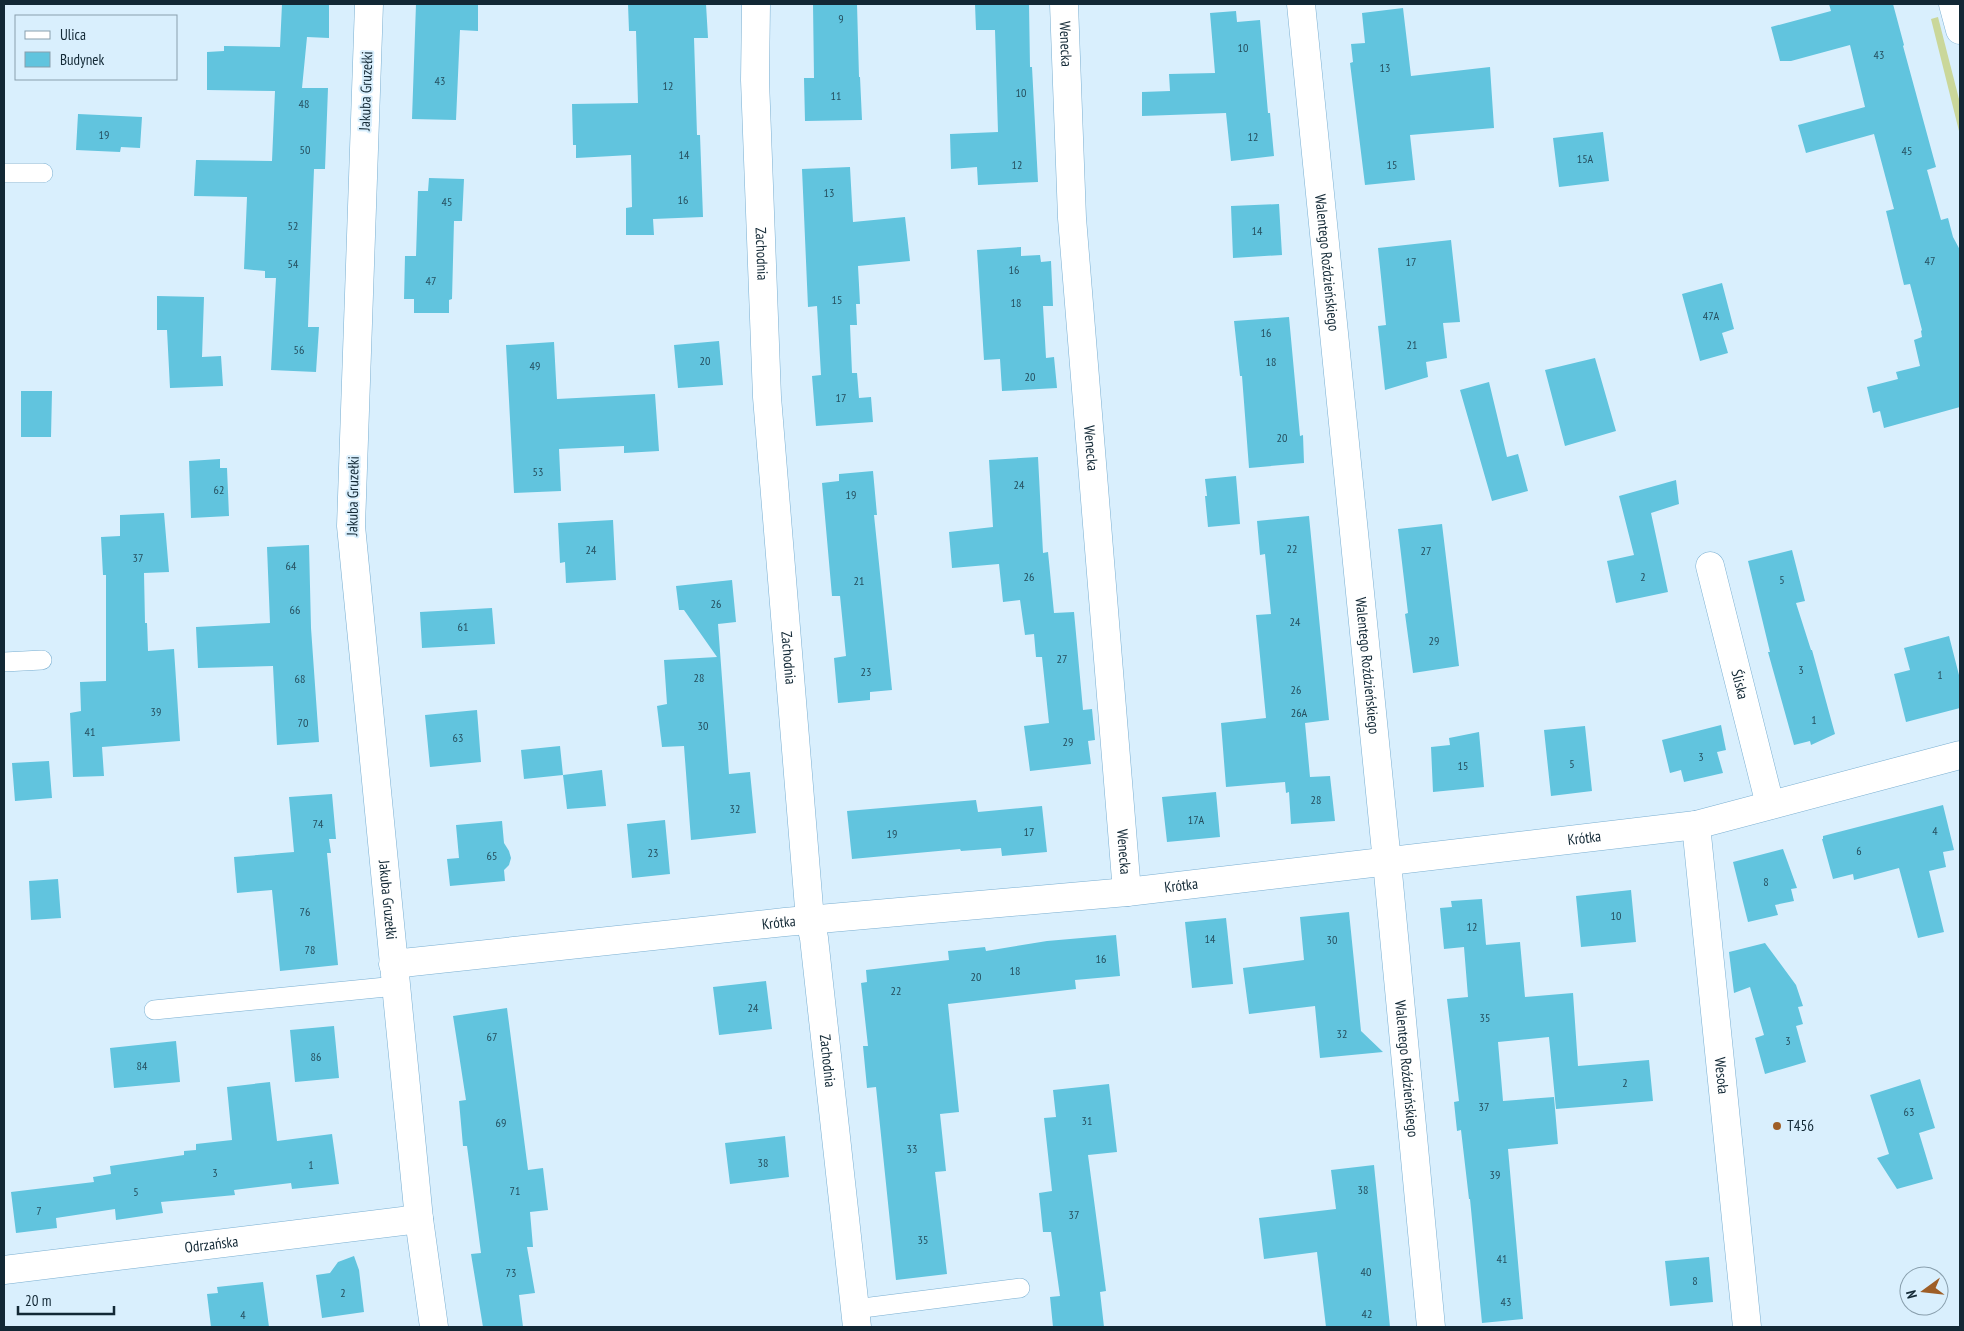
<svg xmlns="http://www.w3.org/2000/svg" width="1964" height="1331" font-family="'PT Sans Narrow',sans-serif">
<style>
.green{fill:#cad79a}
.building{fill:#61c4de}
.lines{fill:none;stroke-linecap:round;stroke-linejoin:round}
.lane-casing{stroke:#7aafd1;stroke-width:20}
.street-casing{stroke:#7aafd1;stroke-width:29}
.secondary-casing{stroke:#7aafd1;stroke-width:29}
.lane{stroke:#fff;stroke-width:19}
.street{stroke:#fff;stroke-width:28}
.secondary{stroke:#fff;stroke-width:28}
.poi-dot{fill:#9e5e27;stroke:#d9effd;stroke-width:2}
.labels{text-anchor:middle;stroke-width:4;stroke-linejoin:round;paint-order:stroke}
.number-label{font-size:12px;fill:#264f5f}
.street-label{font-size:15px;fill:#122835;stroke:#d9effd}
.poi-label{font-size:15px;fill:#122835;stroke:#d9effd;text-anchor:start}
</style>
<rect width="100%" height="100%" fill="#d9effd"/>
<path class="green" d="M 1938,17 L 1960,103 L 1960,135 L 1931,19 Z"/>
<path class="building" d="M 282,4 L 329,4 L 329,38 L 307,37 L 302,88 L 328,88 L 325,169 L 314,169 L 308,327 L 319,327 L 316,372 L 271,370 L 276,278 L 265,278 L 265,271 L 244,269 L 247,197 L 194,196 L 196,160 L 272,161 L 275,91 L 207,90 L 207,52 L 224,51 L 224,46 L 280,47 Z
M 416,4 L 478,4 L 478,31 L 460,30 L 456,120 L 412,119 Z
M 628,4 L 706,4 L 708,38 L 694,38 L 697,135 L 700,135 L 703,217 L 653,219 L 654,235 L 626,235 L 626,208 L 632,207 L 631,155 L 576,158 L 576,145 L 573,145 L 572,104 L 638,103 L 636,31 L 629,31 Z
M 813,4 L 857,4 L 859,77 L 860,77 L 862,120 L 805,121 L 804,78 L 814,78 Z
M 975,4 L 1029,4 L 1030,67 L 1032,67 L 1038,182 L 978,185 L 977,167 L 951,169 L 950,134 L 998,132 L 995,30 L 976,30 Z
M 1829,4 L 1893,4 L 1904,45 L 1903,46 L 1936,167 L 1927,170 L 1941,220 L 1948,218 L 1953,237 L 1960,250 L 1960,407 L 1884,428 L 1880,411 L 1873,413 L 1867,387 L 1898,379 L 1896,372 L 1920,366 L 1914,340 L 1922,337 L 1921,331 L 1922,330 L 1910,284 L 1904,285 L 1886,211 L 1894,209 L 1874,134 L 1806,153 L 1798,125 L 1865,107 L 1850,45 L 1791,61 L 1780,61 L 1771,27 L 1831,11 Z
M 1403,8 L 1411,76 L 1490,67 L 1494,128 L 1410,135 L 1415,180 L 1365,185 L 1350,63 L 1353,62 L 1351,44 L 1365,43 L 1362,13 Z
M 1236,11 L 1237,22 L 1260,20 L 1268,113 L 1270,113 L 1274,156 L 1231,161 L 1226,113 L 1142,116 L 1142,92 L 1170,91 L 1169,74 L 1215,73 L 1210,13 Z
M 78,114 L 142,117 L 140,148 L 121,147 L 120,152 L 76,150 Z
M 1603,132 L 1609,181 L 1559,187 L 1553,138 Z
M 850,167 L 853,222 L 905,217 L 910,261 L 858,266 L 860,304 L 856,304 L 857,325 L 850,325 L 852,373 L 857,373 L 859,398 L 871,397 L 873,422 L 816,426 L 812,376 L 821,375 L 817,306 L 808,307 L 802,169 Z
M 429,178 L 464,179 L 462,221 L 454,221 L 452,299 L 449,300 L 449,313 L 414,313 L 414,299 L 404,299 L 405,256 L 416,256 L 418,191 L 428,191 Z
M 1279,204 L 1282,255 L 1233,258 L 1231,206 Z
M 1451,240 L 1460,322 L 1443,323 L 1447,358 L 1426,362 L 1428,377 L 1385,390 L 1378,326 L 1386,325 L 1378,248 Z
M 1021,247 L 1021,256 L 1040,255 L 1041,262 L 1051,261 L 1053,306 L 1043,306 L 1046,358 L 1054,357 L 1057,388 L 1002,391 L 1000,359 L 984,360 L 977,250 Z
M 1722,283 L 1734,329 L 1722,333 L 1728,353 L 1700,361 L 1682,294 Z
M 157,296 L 204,297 L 202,357 L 221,356 L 223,386 L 170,388 L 167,330 L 157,330 Z
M 1289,317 L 1300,436 L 1303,435 L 1304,463 L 1249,468 L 1242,376 L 1240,376 L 1234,321 Z
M 719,341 L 723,385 L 678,388 L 674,345 Z
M 554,342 L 557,399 L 655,394 L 659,451 L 624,453 L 624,446 L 559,449 L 561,491 L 514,493 L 506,345 Z
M 1595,358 L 1616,431 L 1565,446 L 1545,370 Z
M 1489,382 L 1507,457 L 1518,454 L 1528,491 L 1492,501 L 1460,390 Z
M 21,391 L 52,391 L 51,437 L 21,437 Z
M 1038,457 L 1043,553 L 1048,552 L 1054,613 L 1074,612 L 1083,710 L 1092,709 L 1095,740 L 1088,741 L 1091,764 L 1030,771 L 1024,726 L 1049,723 L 1042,657 L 1036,657 L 1034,634 L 1025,635 L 1020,600 L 1003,602 L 999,564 L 952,568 L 949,532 L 993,527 L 989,460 Z
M 220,459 L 220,468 L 227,468 L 229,516 L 191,518 L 189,461 Z
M 873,471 L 877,515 L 874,515 L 892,690 L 870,692 L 870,700 L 838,703 L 834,658 L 846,656 L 840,596 L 832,596 L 822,483 L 839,481 L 839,474 Z
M 1236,476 L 1240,524 L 1208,527 L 1205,496 L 1207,496 L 1205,479 Z
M 1676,480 L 1679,504 L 1651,513 L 1668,592 L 1616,603 L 1607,561 L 1634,555 L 1619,496 Z
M 164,513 L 169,572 L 144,573 L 145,623 L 147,623 L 148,651 L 174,649 L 180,741 L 102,747 L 104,776 L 73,777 L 70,713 L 81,711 L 80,682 L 106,681 L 106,575 L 103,575 L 101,537 L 120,536 L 120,515 Z
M 1309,516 L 1329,720 L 1305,723 L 1310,777 L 1330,776 L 1335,821 L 1291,824 L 1289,792 L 1286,793 L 1285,782 L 1226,787 L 1221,723 L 1266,718 L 1256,615 L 1271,614 L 1265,554 L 1260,555 L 1257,521 Z
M 613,520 L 616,580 L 566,583 L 565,562 L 560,563 L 558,523 Z
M 1442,524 L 1459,666 L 1413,673 L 1405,614 L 1408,613 L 1398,529 Z
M 309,545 L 311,628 L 319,742 L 277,745 L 273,666 L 198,668 L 196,627 L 270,623 L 267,547 Z
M 1792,550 L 1805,601 L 1796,603 L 1811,650 L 1812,650 L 1835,734 L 1811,745 L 1810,741 L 1794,745 L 1768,652 L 1770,652 L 1748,561 Z
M 732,580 L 736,622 L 718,624 L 729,774 L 750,772 L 756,833 L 691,840 L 684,746 L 662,747 L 657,706 L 667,704 L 664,660 L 717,657 L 684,610 L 679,610 L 676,586 Z
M 492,608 L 495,644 L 422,648 L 420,612 Z
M 1949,636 L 1960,679 L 1960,708 L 1906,722 L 1894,674 L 1910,670 L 1904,648 Z
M 477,710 L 481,762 L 430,767 L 425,715 Z
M 1721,725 L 1726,750 L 1717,752 L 1723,773 L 1684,782 L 1681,770 L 1670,773 L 1662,740 Z
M 1585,726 L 1592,791 L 1551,796 L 1544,730 Z
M 1479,732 L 1484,787 L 1433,792 L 1431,747 L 1450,745 L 1449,738 Z
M 560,746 L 563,775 L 524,779 L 521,750 Z
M 49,761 L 52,798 L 15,801 L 12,763 Z
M 602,770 L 606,806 L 567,809 L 563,775 Z
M 1216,792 L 1220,837 L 1167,842 L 1162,797 Z
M 332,794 L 336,839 L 329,839 L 331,853 L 327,853 L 338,965 L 280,971 L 272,890 L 237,893 L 234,857 L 294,852 L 289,797 Z
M 976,800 L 978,812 L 1042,806 L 1047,852 L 1002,856 L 1001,848 L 961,851 L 960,849 L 852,859 L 847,811 Z
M 1943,805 L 1954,850 L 1943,852 L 1946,867 L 1929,871 L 1944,932 L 1918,938 L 1899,868 L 1854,880 L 1853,874 L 1833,879 L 1822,839 L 1823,839 L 1823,836 Z
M 665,820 L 670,874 L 632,878 L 627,824 Z
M 502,821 L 504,843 L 509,851 L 511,858 L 509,865 L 504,870 L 505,881 L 450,886 L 447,859 L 459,858 L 456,825 Z
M 1783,849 L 1797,888 L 1791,889 L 1794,901 L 1775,905 L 1778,915 L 1748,922 L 1733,862 Z
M 58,879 L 61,918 L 31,920 L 29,881 Z
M 1631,890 L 1636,942 L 1581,947 L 1576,896 Z
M 1482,899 L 1486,945 L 1473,946 L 1520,942 L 1525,997 L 1573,993 L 1578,1066 L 1649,1060 L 1653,1101 L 1556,1109 L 1549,1037 L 1498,1042 L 1503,1101 L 1554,1097 L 1558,1144 L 1508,1149 L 1523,1319 L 1482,1323 L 1470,1199 L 1469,1199 L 1461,1130 L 1457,1131 L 1454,1102 L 1459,1101 L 1447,999 L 1468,997 L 1464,947 L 1444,949 L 1440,908 L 1452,907 L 1451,901 Z
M 1349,912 L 1361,1031 L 1383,1052 L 1320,1058 L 1315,1006 L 1249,1014 L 1243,968 L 1304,960 L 1300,917 Z
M 1226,918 L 1233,984 L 1192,988 L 1185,922 Z
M 1116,935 L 1120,976 L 1075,980 L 1076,989 L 948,1004 L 959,1112 L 940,1114 L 946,1171 L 935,1172 L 947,1274 L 896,1280 L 876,1087 L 867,1088 L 863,1046 L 868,1046 L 861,983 L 867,982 L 866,970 L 949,960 L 948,951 L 985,947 L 986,951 L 1047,941 Z
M 1765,943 L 1796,985 L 1803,1006 L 1798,1007 L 1803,1024 L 1796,1026 L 1806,1062 L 1765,1074 L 1755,1038 L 1764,1035 L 1750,987 L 1734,993 L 1729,952 Z
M 766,981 L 772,1029 L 719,1035 L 713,987 Z
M 507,1008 L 528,1170 L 543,1168 L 548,1210 L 530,1212 L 533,1247 L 527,1247 L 535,1293 L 519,1295 L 523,1327 L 483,1327 L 471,1254 L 481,1253 L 467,1146 L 463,1146 L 459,1101 L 466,1100 L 453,1016 Z
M 334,1026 L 339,1078 L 295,1082 L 290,1030 Z
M 176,1041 L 180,1082 L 114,1088 L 110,1048 Z
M 1920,1079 L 1935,1128 L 1919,1133 L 1933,1179 L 1897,1189 L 1877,1158 L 1889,1154 L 1870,1095 Z
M 270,1082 L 277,1141 L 332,1134 L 339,1184 L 292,1189 L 291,1183 L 234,1190 L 235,1195 L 161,1202 L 163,1213 L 116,1220 L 115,1209 L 56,1218 L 57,1228 L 16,1233 L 11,1192 L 94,1182 L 93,1177 L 111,1174 L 110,1166 L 184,1155 L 184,1151 L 196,1150 L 196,1144 L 232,1140 L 227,1087 Z
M 1109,1084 L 1117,1152 L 1088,1155 L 1106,1291 L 1100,1292 L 1104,1327 L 1053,1327 L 1050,1297 L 1060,1296 L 1051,1232 L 1043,1232 L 1039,1193 L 1052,1191 L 1044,1118 L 1056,1117 L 1053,1090 Z
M 785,1136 L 789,1177 L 730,1184 L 725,1143 Z
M 1374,1165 L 1390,1327 L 1326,1327 L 1317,1252 L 1264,1259 L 1259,1218 L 1336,1209 L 1331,1170 Z
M 354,1256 L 359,1270 L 364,1312 L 322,1318 L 316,1275 L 330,1273 L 338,1262 Z
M 1709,1257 L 1713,1302 L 1670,1306 L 1665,1261 Z
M 263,1282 L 269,1327 L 211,1327 L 207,1294 L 218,1293 L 217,1287 Z"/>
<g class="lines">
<g class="lane-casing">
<path id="lane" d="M 4,173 L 43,173
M 4,662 L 42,660
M 154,1010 L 396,986
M 855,1309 L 1020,1288"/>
</g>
<g class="street-casing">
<g id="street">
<path id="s1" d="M 369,4 L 351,526 L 419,1219 L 434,1327"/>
<path id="s2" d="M 756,4 L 755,80 L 767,397 L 810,920 L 814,938 L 857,1327"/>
<path id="s3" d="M 1064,4 L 1072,218 L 1127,892"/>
<path id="s4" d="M 1301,4 L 1387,862 L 1431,1327"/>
<path id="s5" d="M 1710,566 L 1770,805"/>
<path id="s6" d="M 1696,825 L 1747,1327"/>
<path id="s7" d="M 393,964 L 785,922 L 1127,892 L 1696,825 L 1960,755"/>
<path id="s8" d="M 4,1270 L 419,1219"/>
</g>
</g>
<g class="secondary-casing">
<path id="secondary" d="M 1953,4 L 1960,30"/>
</g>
<use href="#lane" class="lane"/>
<use href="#street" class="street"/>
<use href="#secondary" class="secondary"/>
</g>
<circle class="poi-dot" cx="1777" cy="1126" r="5"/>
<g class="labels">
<g class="number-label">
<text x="841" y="23">9</text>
<text x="1243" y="52">10</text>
<text x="1879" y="59">43</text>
<text x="1385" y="72">13</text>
<text x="440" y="85">43</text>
<text x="668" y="90">12</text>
<text x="1021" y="97">10</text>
<text x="836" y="100">11</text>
<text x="304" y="108">48</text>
<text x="104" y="139">19</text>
<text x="1253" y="141">12</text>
<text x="305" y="154">50</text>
<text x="1907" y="155">45</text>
<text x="684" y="159">14</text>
<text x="1585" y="163">15A</text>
<text x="1017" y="169">12</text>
<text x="1392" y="169">15</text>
<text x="829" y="197">13</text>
<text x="683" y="204">16</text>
<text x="447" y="206">45</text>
<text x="293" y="230">52</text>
<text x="1257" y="235">14</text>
<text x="1930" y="265">47</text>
<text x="1411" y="266">17</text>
<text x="293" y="268">54</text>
<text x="1014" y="274">16</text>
<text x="431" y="285">47</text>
<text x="837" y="304">15</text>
<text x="1016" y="307">18</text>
<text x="1711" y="320">47A</text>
<text x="1266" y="337">16</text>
<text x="1412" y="349">21</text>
<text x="299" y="354">56</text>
<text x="705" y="365">20</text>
<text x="1271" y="366">18</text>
<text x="535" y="370">49</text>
<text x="1030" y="381">20</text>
<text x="841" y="402">17</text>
<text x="1282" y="442">20</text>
<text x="538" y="476">53</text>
<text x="1019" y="489">24</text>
<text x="219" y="494">62</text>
<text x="851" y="499">19</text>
<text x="1292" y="553">22</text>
<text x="591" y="554">24</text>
<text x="1426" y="555">27</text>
<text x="138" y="562">37</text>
<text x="291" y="570">64</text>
<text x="1029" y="581">26</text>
<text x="1643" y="581">2</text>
<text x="1782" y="584">5</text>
<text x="859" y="585">21</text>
<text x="716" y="608">26</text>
<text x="295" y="614">66</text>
<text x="1295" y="626">24</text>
<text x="463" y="631">61</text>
<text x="1434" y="645">29</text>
<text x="1062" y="663">27</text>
<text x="1801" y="674">3</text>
<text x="866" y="676">23</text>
<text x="1940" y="679">1</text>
<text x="699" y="682">28</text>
<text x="300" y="683">68</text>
<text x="1296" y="694">26</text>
<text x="156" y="716">39</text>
<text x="1299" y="717">26A</text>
<text x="1814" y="724">1</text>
<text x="303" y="727">70</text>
<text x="703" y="730">30</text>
<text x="90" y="736">41</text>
<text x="458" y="742">63</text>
<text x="1068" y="746">29</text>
<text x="1701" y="761">3</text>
<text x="1572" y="768">5</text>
<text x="1463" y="770">15</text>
<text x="1316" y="804">28</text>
<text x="735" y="813">32</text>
<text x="1196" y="824">17A</text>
<text x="318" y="828">74</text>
<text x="1935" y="835">4</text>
<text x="1029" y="836">17</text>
<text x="892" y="838">19</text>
<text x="1859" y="855">6</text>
<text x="653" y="857">23</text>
<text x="492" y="860">65</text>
<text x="1766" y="886">8</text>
<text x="305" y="916">76</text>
<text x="1616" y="920">10</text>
<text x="1472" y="931">12</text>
<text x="1210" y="943">14</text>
<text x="1332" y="944">30</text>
<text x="310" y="954">78</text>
<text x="1101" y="963">16</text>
<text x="1015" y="975">18</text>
<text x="976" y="981">20</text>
<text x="896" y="995">22</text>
<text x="753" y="1012">24</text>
<text x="1485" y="1022">35</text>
<text x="1342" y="1038">32</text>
<text x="492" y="1041">67</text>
<text x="1788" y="1045">3</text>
<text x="316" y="1061">86</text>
<text x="142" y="1070">84</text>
<text x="1625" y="1087">2</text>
<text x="1484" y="1111">37</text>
<text x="1909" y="1116">63</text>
<text x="1087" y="1125">31</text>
<text x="501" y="1127">69</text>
<text x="912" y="1153">33</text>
<text x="763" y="1167">38</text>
<text x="311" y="1169">1</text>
<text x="215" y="1177">3</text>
<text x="1495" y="1179">39</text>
<text x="1363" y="1194">38</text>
<text x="515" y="1195">71</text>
<text x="136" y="1196">5</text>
<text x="39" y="1215">7</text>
<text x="1074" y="1219">37</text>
<text x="923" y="1244">35</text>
<text x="1502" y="1263">41</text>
<text x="1366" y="1276">40</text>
<text x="511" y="1277">73</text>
<text x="1695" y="1285">8</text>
<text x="343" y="1297">2</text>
<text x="1506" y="1306">43</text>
<text x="1367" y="1318">42</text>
<text x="243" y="1319">4</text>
</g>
<g class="street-label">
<text dy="5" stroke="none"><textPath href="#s3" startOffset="40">Wenecka</textPath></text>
<text transform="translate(366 91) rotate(-88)" y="5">Jakuba Gruzełki</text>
<text dy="5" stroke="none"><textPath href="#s2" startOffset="250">Zachodnia</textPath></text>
<text dy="5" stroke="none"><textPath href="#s4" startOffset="260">Walentego Roździeńskiego</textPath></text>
<text dy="5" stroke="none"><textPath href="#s3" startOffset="445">Wenecka</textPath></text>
<text transform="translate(353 496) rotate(-89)" y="5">Jakuba Gruzełki</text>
<text dy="5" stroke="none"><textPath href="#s2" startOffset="655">Zachodnia</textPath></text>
<text dy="5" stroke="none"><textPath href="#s4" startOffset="665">Walentego Roździeńskiego</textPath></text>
<text dy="5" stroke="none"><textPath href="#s5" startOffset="122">Śliska</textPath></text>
<text dy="5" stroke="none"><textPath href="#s7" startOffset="1198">Krótka</textPath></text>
<text dy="5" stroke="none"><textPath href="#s3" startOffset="850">Wenecka</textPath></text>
<text dy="5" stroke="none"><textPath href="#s7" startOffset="792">Krótka</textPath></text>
<text dy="5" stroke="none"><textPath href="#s1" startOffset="898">Jakuba Gruzełki</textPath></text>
<text dy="5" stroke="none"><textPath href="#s7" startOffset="388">Krótka</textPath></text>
<text dy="5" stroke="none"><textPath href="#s2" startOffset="1060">Zachodnia</textPath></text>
<text dy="5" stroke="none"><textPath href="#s4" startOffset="1070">Walentego Roździeńskiego</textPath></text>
<text dy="5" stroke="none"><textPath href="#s6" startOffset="252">Wesoła</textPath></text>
<text dy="5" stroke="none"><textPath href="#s8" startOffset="209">Odrzańska</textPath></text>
</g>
<g class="poi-label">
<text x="1787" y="1131">T456</text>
</g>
</g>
<rect width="1964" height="1331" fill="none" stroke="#122835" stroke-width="10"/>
<rect x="15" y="15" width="162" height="65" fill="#d9effd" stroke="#899fad"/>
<rect x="25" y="31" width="25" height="8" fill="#ffffff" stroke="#899fad"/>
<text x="60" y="40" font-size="15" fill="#122835">Ulica</text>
<rect x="25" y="52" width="25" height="15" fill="#61c4de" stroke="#899fad"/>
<text x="60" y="65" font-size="15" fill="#122835">Budynek</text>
<g transform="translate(1924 1291) rotate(255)"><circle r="24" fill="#d9effd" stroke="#899fad"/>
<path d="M0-4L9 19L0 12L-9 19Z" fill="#9e5e27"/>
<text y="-8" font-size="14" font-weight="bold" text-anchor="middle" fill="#122835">N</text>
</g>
<path d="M18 1306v8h96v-8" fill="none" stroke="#122835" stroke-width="2.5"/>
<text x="25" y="1306" font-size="15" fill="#122835" stroke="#d9effd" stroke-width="4" paint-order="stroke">20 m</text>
</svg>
